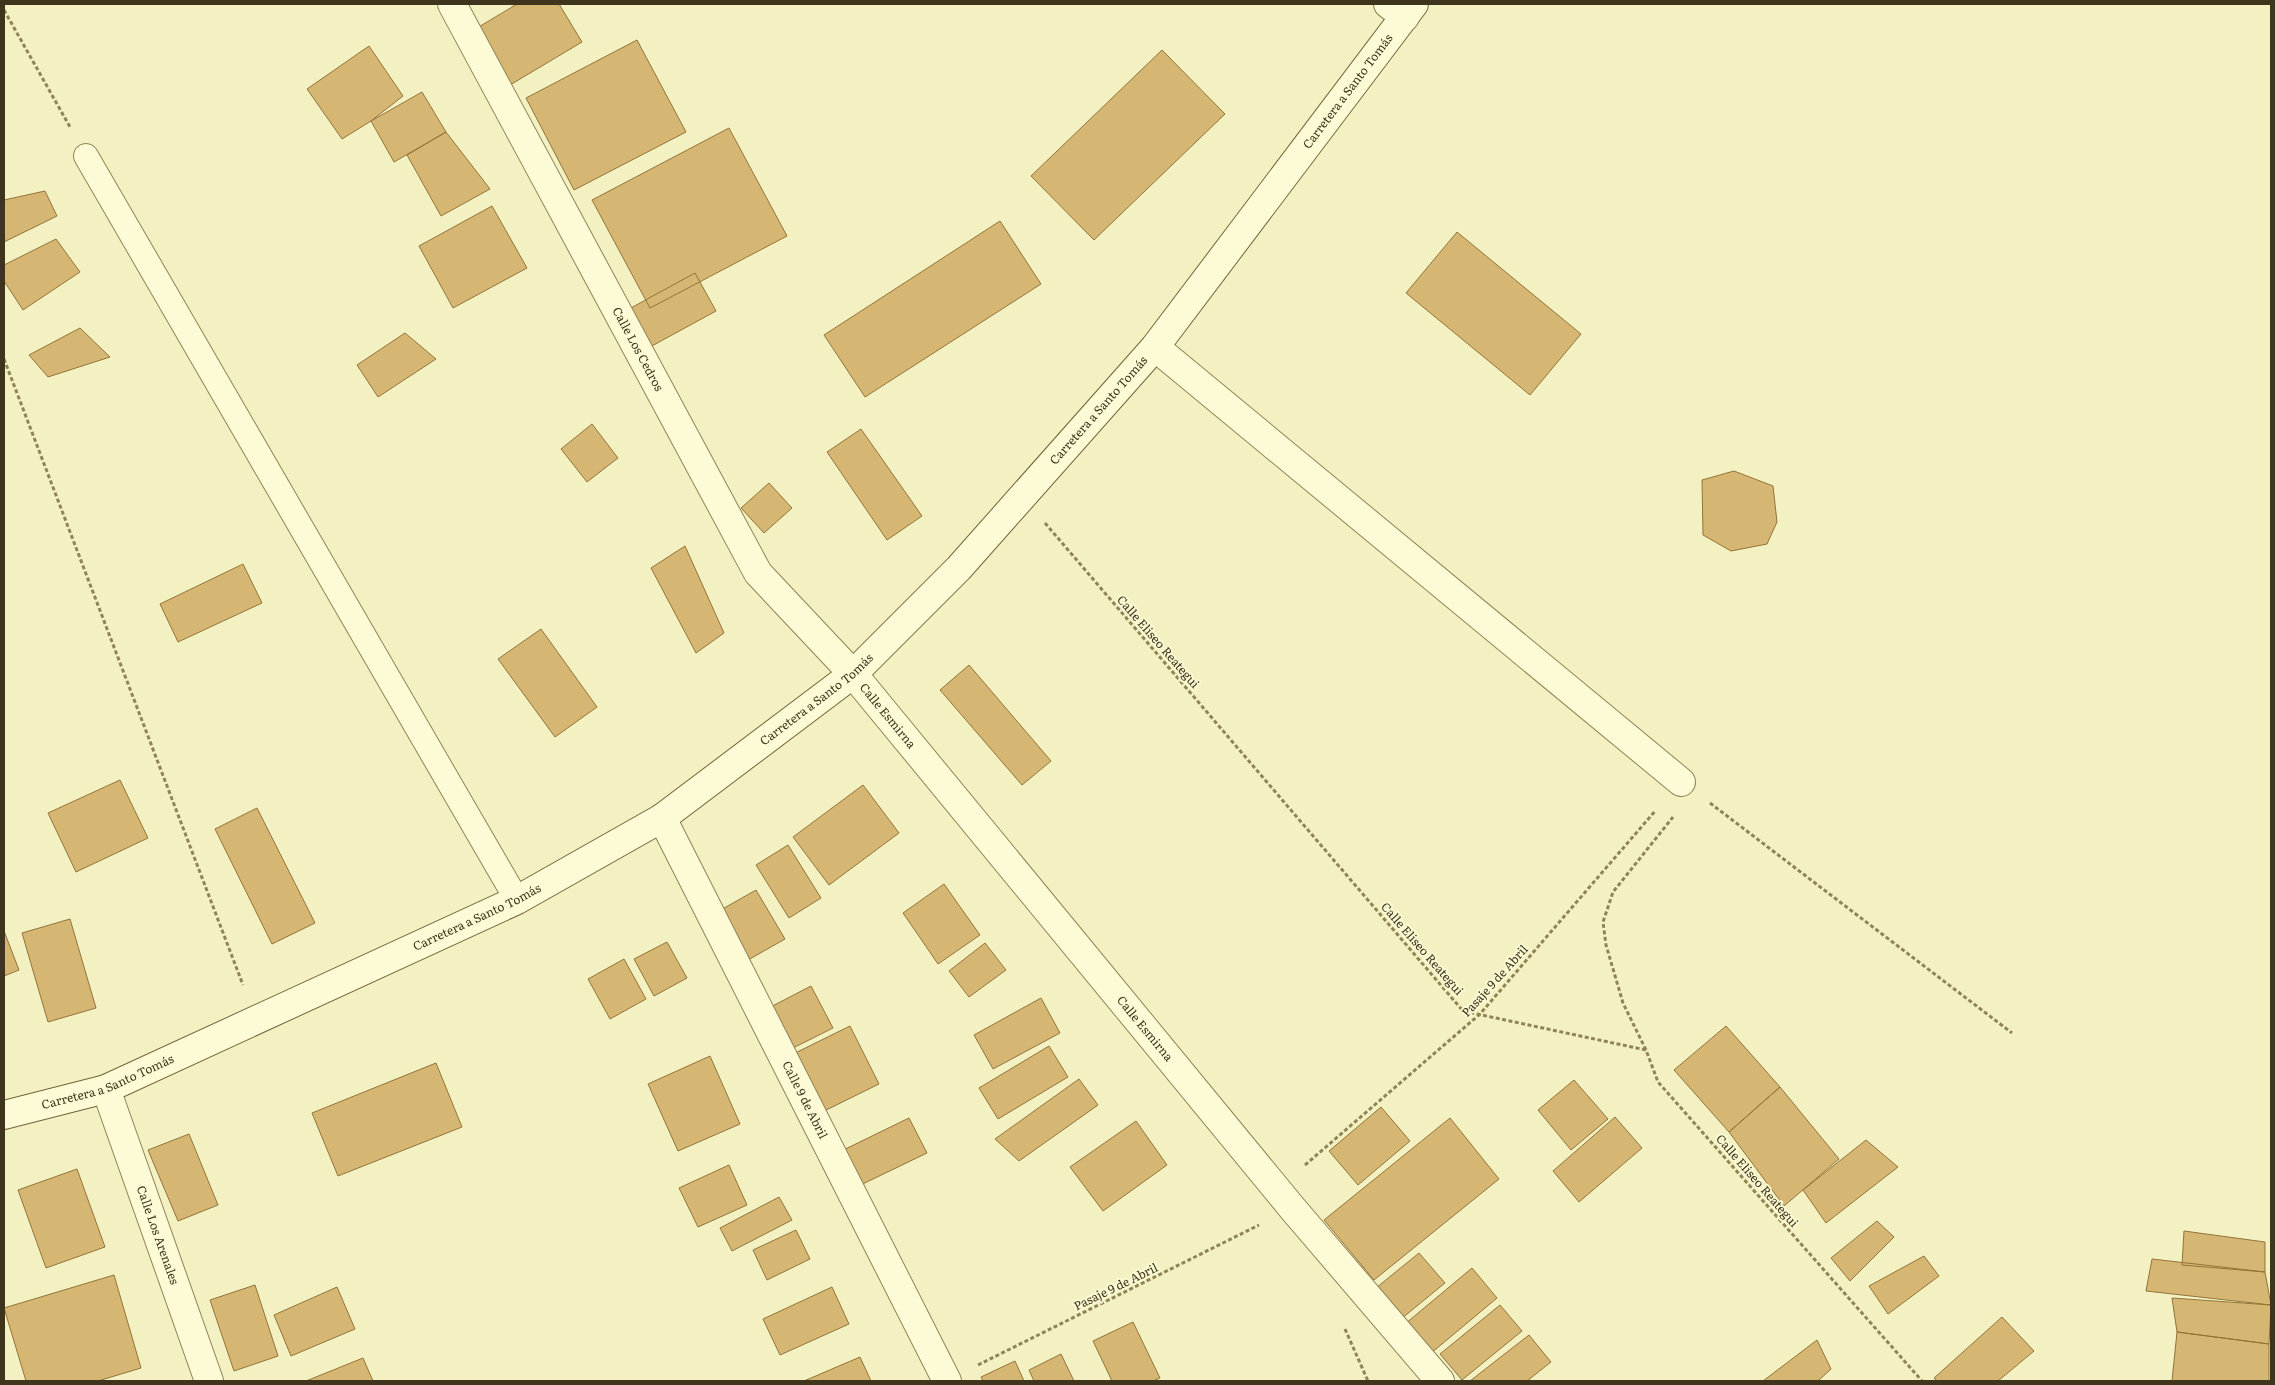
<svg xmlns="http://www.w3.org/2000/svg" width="2275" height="1385" font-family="Literata,serif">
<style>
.building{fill:#d6b673;stroke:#927439}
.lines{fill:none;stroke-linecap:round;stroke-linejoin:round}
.lane-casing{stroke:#908456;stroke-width:26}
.street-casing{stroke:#908456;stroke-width:30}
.secondary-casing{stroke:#726439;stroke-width:30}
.path{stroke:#908456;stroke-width:3;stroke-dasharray:4 2.5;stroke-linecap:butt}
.lane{stroke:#fdfbd6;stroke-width:24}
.street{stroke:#fdfbd6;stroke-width:28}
.secondary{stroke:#fdfbd6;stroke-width:28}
.labels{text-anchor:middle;stroke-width:4;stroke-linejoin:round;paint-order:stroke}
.street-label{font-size:12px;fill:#3e351c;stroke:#faf9d2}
</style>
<rect width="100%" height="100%" fill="#f3f1c2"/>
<path class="building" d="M 517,4 L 559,4 L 582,42 L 510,85 L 477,28 Z
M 637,40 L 686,132 L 574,190 L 526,98 Z
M 369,46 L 403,96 L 371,121 L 342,139 L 307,89 Z
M 1162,50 L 1225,114 L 1094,240 L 1031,176 Z
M 422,92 L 446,132 L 394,162 L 371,121 Z
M 729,128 L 787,236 L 650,308 L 592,200 Z
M 446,132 L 490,189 L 441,216 L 407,155 Z
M 45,191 L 57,216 L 4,242 L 4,200 Z
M 492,206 L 527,268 L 453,308 L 419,246 Z
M 1000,221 L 1041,284 L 865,397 L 824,335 Z
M 1457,232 L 1581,334 L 1530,395 L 1406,293 Z
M 56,239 L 80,272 L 23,310 L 4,281 L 4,265 Z
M 695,273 L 716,311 L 650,347 L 629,309 Z
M 80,328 L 110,357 L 48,377 L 29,355 Z
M 405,333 L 436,359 L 378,397 L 357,365 Z
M 592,424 L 618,458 L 587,482 L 561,449 Z
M 861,429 L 922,516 L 887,540 L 827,452 Z
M 1734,471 L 1773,486 L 1777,522 L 1767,544 L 1731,551 L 1703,535 L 1702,480 Z
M 769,483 L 792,508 L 764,533 L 741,508 Z
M 685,546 L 724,633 L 696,653 L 651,568 Z
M 243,564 L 262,603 L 178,642 L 160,604 Z
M 541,629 L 597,707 L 555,737 L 498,659 Z
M 969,665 L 1051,761 L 1022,785 L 940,690 Z
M 120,780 L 148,838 L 76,872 L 48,813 Z
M 863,785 L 899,833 L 829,885 L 793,837 Z
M 257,808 L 315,923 L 272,944 L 215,829 Z
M 788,845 L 821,898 L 789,918 L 756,865 Z
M 944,884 L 980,935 L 938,964 L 903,913 Z
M 756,890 L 785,939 L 748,960 L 719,911 Z
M 70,919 L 96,1008 L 48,1022 L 22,933 Z
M 4,931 L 19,970 L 4,976 Z
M 667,942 L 687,978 L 654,996 L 634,959 Z
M 985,943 L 1006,970 L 969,997 L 949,971 Z
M 624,959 L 646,999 L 610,1019 L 588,979 Z
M 811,986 L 833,1028 L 781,1054 L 759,1013 Z
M 1041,998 L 1060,1033 L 993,1069 L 974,1035 Z
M 850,1026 L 879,1084 L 810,1118 L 781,1060 Z
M 1726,1026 L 1780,1087 L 1729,1132 L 1674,1070 Z
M 1049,1046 L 1068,1077 L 998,1119 L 979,1088 Z
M 710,1056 L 740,1124 L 678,1151 L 648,1084 Z
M 436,1063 L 462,1127 L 338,1176 L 312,1113 Z
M 1079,1079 L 1098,1105 L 1019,1161 L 995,1139 Z
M 1574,1080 L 1608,1119 L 1571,1150 L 1538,1110 Z
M 1780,1087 L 1839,1159 L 1784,1206 L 1729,1132 Z
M 1381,1107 L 1410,1141 L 1358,1185 L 1329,1151 Z
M 1615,1117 L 1642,1148 L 1579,1202 L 1553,1171 Z
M 909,1118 L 927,1153 L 846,1192 L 829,1157 Z
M 1450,1118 L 1499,1179 L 1374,1280 L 1324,1220 Z
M 1136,1121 L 1167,1165 L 1103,1211 L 1070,1167 Z
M 189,1134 L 218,1205 L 178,1221 L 148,1150 Z
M 1866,1140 L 1898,1167 L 1826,1223 L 1803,1190 Z
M 729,1165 L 747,1205 L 698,1227 L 679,1188 Z
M 77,1169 L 105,1247 L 46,1268 L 18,1190 Z
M 779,1197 L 792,1220 L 732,1251 L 720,1228 Z
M 1877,1221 L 1894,1237 L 1850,1281 L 1831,1258 Z
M 796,1230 L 810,1259 L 767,1280 L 753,1250 Z
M 2184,1231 L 2265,1242 L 2265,1272 L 2182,1265 Z
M 1419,1253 L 1445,1283 L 1401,1319 L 1376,1288 Z
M 1924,1256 L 1939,1276 L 1888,1314 L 1869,1286 Z
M 2152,1259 L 2265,1272 L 2271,1305 L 2146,1291 Z
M 1472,1268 L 1497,1298 L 1430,1354 L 1405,1324 Z
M 114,1275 L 141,1368 L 98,1381 L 26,1381 L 4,1308 Z
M 255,1285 L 278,1356 L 234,1371 L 210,1300 Z
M 337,1287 L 355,1329 L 291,1356 L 274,1315 Z
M 832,1287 L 849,1324 L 780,1355 L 763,1319 Z
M 2172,1298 L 2271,1305 L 2269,1344 L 2177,1332 Z
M 1500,1305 L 1522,1331 L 1462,1380 L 1440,1354 Z
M 2002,1317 L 2034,1351 L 1998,1381 L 1937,1381 L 1934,1378 Z
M 1133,1322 L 1160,1378 L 1153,1381 L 1112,1381 L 1093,1341 Z
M 2177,1332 L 2269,1344 L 2269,1381 L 2172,1381 Z
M 1529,1335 L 1551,1362 L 1527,1381 L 1470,1381 Z
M 1817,1340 L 1831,1369 L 1818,1381 L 1763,1381 Z
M 1061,1354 L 1074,1381 L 1034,1381 L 1029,1370 Z
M 860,1357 L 871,1381 L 804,1381 Z
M 363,1358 L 373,1381 L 306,1381 Z
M 1015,1361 L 1024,1381 L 983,1381 L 981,1377 Z"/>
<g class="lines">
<g class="lane-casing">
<path id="lane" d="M 86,156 L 517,900"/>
</g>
<g class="street-casing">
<g id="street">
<path id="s1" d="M 452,4 L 758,573 L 853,674 L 1293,1209 L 1440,1381"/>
<path d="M 1388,4 L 1405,17"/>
<path d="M 1155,347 L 1681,782"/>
<path id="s2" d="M 662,818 L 947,1381"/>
<path id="s3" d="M 106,1089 L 209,1381"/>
</g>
</g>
<g class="secondary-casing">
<g id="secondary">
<path id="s4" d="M 4,1115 L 106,1089 L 517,900 L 662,818 L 853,674 L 959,568 L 1155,347 L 1414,4"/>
</g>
</g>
<path class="path" d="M 4,10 L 70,127
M 4,359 L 243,985
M 1045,523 L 1463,1011 L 1646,1050 L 1658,1082 L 1922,1381
M 1710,803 L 2012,1033
M 1646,1050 L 1623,1003 L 1606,945 L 1603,922 L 1613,892 L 1673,817
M 1305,1165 L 1480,1014 L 1656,810
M 1345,1329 L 1368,1381
M 978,1365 L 1259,1225"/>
<use href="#lane" class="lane"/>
<use href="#street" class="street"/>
<use href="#secondary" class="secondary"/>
</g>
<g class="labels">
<g class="street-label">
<text dy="4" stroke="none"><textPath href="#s4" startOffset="1729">Carretera a Santo Tomás</textPath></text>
<text dy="4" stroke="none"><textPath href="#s1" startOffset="392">Calle Los Cedros</textPath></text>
<text dy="4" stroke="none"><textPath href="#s4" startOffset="1324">Carretera a Santo Tomás</textPath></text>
<text transform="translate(1158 642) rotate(49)" y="4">Calle Eliseo Reategui</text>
<text dy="4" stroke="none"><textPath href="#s4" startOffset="919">Carretera a Santo Tomás</textPath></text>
<text dy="4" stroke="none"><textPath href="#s1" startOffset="839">Calle Esmirna</textPath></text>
<text dy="4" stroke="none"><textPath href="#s4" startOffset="514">Carretera a Santo Tomás</textPath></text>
<text transform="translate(1422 949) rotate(49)" y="4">Calle Eliseo Reategui</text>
<text transform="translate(1495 981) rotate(-48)" y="4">Pasaje 9 de Abril</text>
<text dy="4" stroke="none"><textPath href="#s1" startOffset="1244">Calle Esmirna</textPath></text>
<text dy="4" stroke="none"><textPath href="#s4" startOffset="109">Carretera a Santo Tomás</textPath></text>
<text dy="4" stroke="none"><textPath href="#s2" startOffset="316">Calle 9 de Abril</textPath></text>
<text transform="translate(1757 1181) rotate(49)" y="4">Calle Eliseo Reategui</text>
<text dy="4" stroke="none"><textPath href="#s3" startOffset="155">Calle Los Arenales</textPath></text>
<text transform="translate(1116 1287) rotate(-26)" y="4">Pasaje 9 de Abril</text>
</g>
</g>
<rect width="2275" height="1385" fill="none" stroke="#3e351c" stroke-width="10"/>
</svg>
